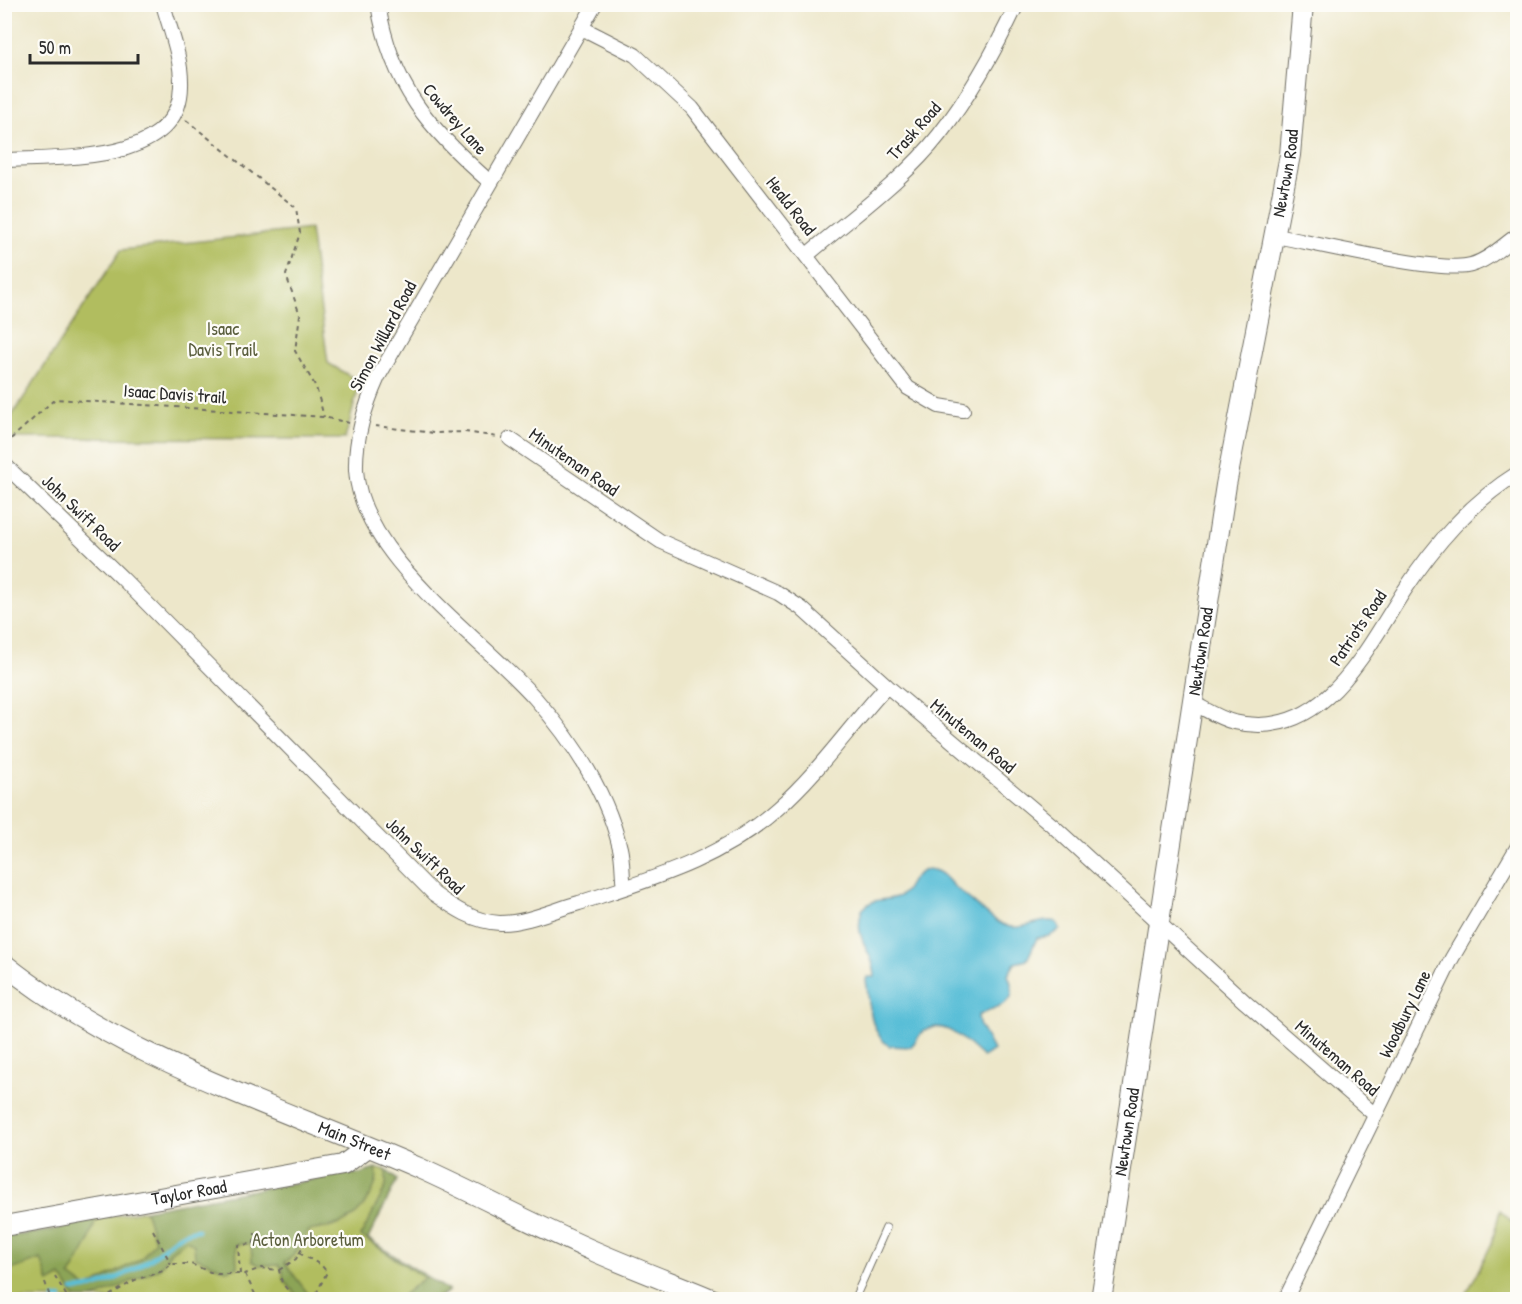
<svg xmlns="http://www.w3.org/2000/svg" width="1522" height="1304" font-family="'Patrick Hand',sans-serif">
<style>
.green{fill:#b1bd5f;stroke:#6e7445;stroke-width:1.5}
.forest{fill:#8ca456;stroke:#5c6840;stroke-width:1.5}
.water{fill:#59bed7;stroke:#427481;stroke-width:1.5}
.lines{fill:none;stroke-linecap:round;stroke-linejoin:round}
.stream{stroke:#59bed7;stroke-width:4.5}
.lane-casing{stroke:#6f6d63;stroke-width:9}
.street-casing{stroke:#6f6d63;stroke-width:16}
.secondary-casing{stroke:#6f6d63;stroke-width:22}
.path{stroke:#6f6d63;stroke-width:2;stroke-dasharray:4.5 4.5;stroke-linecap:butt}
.lane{stroke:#fff;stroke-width:7}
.street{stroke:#fff;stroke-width:14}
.secondary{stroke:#fff;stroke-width:20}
.labels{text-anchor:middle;stroke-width:4.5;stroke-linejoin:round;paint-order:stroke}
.street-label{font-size:18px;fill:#2b2b2b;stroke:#fdfcf7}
.park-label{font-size:18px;fill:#5a5e3d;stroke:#fdfcf7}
</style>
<rect width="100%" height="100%" fill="#fdfcf7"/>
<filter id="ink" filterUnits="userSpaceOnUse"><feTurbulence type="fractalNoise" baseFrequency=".0167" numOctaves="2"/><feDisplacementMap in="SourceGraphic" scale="12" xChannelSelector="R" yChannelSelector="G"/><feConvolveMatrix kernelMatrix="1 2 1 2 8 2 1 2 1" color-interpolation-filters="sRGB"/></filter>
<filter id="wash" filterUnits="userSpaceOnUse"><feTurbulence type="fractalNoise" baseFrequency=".008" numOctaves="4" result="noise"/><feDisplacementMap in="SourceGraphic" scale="24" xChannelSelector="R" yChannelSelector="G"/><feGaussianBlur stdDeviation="1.35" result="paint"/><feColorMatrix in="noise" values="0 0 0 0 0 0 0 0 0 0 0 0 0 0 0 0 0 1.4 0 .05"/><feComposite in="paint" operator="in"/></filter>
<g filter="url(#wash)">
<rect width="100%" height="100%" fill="#ede7ca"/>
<path class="green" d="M 310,229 L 328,363 L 360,382 L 345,439 L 5,438 L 5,426 L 121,250 Z
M 376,1169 L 386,1170 L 397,1180 L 368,1239 L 449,1291 L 435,1300 L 5,1299 L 4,1237 L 49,1231 L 96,1219 L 344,1174 L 360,1174 Z
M 1500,1210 L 1517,1227 L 1517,1299 L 1464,1299 L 1492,1243 Z"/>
<path class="forest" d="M 376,1169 C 381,1185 361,1214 346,1221 C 335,1227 321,1229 308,1231 L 294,1256 L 284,1262 L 312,1299 L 297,1299 L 296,1294 L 283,1279 L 283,1270 L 279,1265 L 259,1265 L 252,1261 L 251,1243 L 236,1245 L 237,1267 L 226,1270 L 195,1257 L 194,1245 L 187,1240 L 171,1251 L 160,1268 L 93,1299 L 76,1299 L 61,1276 L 49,1283 L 41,1259 L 11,1270 L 8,1288 L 5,1289 L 5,1237 L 49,1231 L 96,1219 L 88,1244 L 70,1276 L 87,1288 L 141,1259 L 155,1241 L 145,1210 L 344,1174 L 360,1174 Z
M 386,1170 L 397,1180 L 368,1239 L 449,1291 L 435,1299 L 398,1299 L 424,1278 L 361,1236 L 386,1186 Z"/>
<path class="water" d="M 928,869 C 945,871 946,880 957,889 C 972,900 986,916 1002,924 C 1020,934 1038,917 1056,922 L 1060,929 L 1050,936 L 1037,938 L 1027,960 L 1015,963 L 1008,975 C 1022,1007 998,1003 978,1016 L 979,1024 L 993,1050 L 983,1057 C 969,1046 943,1014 922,1033 C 917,1037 916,1043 910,1047 L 889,1046 C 868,1030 870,1004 866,980 L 867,977 L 875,977 C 874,950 852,940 862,910 C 876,894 888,903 901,895 C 911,889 906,877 928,869 Z"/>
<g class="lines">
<path class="stream" d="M 73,1290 C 97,1290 127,1274 147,1261 C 166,1249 174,1232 198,1230
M 54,1299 L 61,1298"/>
</g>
</g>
<g filter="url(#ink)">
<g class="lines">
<g class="lane-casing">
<path id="lane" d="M 854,1300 L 886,1228"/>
</g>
<g class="street-casing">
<path id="street" d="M 378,4 C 391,86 430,130 491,183
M 595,4 L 378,377 C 365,406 355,437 356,470 C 361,557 480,636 535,698 C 572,740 607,793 620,848 C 623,860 622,875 624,888
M 582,28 L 635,55 L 692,108 L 908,388 L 939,406 L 963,410
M 4,160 C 59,157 180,165 181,86 C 182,58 170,30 163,4
M 1276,236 C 1313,243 1442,274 1471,265 C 1489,260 1503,245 1518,235
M 806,256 C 850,218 904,180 939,135 C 971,94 995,51 1017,4
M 510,439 L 660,541 L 778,593 L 801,608 L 887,686 L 1052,825 L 1245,1002 L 1375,1115
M 4,464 L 123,579 L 434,894 C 454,908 474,922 500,923 C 526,923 554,910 579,903 C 651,879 720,860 778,808 C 819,772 850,726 887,686
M 1193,703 C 1205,709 1220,719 1234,722 C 1323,743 1365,651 1404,591 C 1435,544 1470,503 1518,473
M 1285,1300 L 1452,958 L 1518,846"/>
</g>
<g class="secondary-casing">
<g id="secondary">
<path id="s1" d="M 4,964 C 123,1060 281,1107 419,1168 C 479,1195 536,1226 596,1252 C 635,1269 675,1284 714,1300"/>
<path id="s2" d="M 4,1226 L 343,1165 L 368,1147"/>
<path id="s3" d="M 1101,1300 L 1226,485 L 1290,155 L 1303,4"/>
</g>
</g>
<path class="path" d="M 186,120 L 296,208 L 300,233 L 286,275 L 300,315 L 295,351 L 316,387 L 324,417
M 375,426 L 434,433 L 465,432 L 498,437
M 4,445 L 55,399 L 324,417 L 349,423
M 153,1230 L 171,1264
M 299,1253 L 321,1265 L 327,1272 L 313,1300
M 279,1270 L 296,1259 L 311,1233
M 240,1274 L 238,1245 L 254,1244 L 255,1233
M 245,1274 L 258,1300
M 55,1276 L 69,1300
M 45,1282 L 51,1300
M 33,1300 L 49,1294
M 102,1300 L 135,1280 L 163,1271 L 171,1264 L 191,1264 L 215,1274 L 245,1274 L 261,1268 L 279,1270 L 282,1283 L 296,1300"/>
<use href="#lane" class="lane"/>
<use href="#street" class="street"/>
<use href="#secondary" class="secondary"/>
</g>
</g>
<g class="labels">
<g class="street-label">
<text transform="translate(455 119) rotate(49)" y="6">Cowdrey Lane</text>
<text transform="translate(914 131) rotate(-48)" y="6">Trask Road</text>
<text dy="6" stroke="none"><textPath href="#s3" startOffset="1142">Newtown Road</textPath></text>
<text transform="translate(791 206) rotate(52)" y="6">Heald Road</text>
<text transform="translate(383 336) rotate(-62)" y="6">Simon Willard Road</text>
<text transform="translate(175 394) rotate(4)" y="6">Isaac Davis trail</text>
<text transform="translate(574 462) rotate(35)" y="6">Minuteman Road</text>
<text transform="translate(81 513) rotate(44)" y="6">John Swift Road</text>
<text transform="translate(1358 628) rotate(-56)" y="6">Patriots Road</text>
<text dy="6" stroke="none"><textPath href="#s3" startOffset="656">Newtown Road</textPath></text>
<text transform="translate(973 736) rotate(40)" y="6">Minuteman Road</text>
<text transform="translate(425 856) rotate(44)" y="6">John Swift Road</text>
<text transform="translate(1405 1014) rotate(-64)" y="6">Woodbury Lane</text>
<text transform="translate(1337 1058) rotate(41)" y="6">Minuteman Road</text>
<text dy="6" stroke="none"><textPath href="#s3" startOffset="170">Newtown Road</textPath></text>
<text dy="6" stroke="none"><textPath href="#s1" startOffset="394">Main Street</textPath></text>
<text dy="6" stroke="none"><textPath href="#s2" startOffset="188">Taylor Road</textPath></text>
</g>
<g class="park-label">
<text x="223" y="335">Isaac<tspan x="223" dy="21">Davis Trail</tspan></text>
<text x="308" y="1246">Acton Arboretum</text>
</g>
</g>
<rect width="1522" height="1304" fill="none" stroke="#fdfcf7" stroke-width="24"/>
<path d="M30 54v9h108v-9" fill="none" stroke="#2b2b2b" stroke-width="3"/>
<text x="39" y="54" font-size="18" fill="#2b2b2b" stroke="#fdfcf7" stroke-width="4.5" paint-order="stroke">50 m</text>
</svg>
